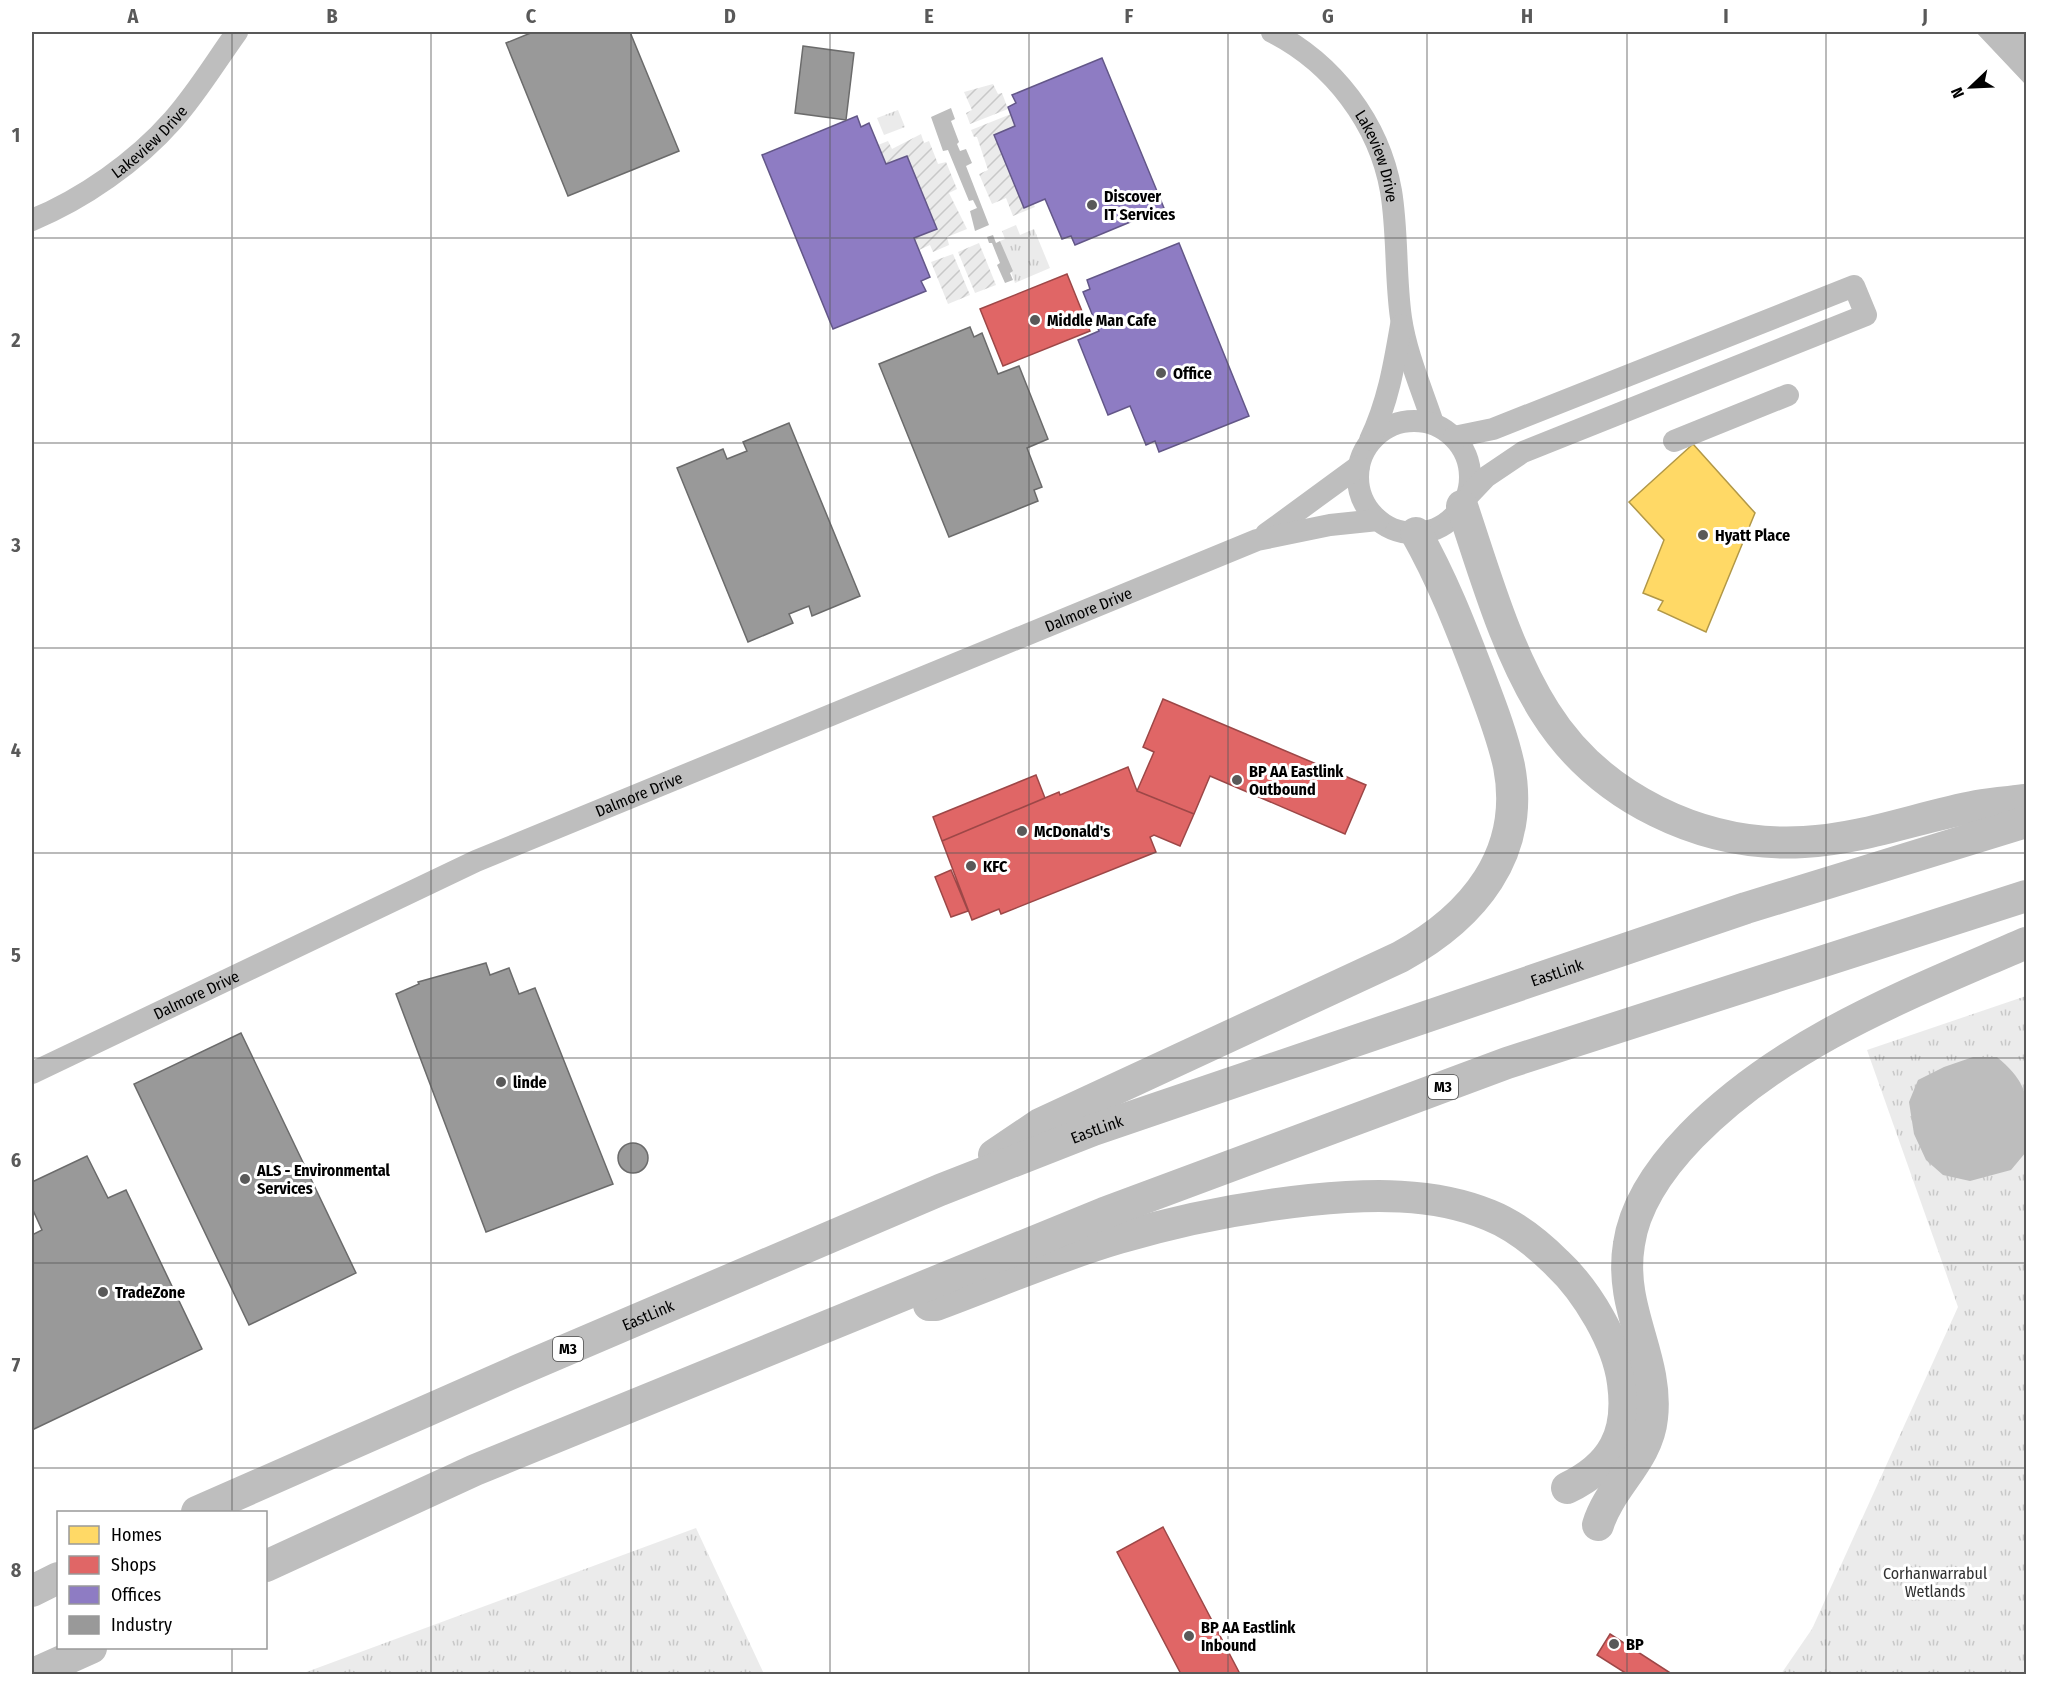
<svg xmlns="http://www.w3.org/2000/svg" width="2058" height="1706" font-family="'Fira Sans Condensed',sans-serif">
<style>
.grass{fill:url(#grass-tufts)}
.garden{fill:url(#garden-furrows)}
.water{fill:#bdbdbd}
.homes{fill:#ffd966;stroke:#b29847;stroke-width:1.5}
.shops{fill:#e06666;stroke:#9d4747;stroke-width:1.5}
.offices{fill:#8e7cc3;stroke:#635788;stroke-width:1.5}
.industry{fill:#999;stroke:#6b6b6b;stroke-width:1.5}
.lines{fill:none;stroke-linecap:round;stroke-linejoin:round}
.minor{stroke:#bebebe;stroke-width:22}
.highway{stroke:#bebebe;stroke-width:32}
.grid{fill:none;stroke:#595959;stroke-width:1.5;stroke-opacity:0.55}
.poi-dot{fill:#595959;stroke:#fff;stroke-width:2}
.labels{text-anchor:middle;stroke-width:6;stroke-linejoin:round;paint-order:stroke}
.shield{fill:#fff;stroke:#4c4c4c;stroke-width:1.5}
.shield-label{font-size:15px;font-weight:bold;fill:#000}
.street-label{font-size:16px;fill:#000;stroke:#fff}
.poi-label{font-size:16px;font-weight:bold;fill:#000;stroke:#fff;text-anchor:start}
.park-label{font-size:16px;fill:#313131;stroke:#fff}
.neatline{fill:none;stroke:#595959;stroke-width:2}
.grid-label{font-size:20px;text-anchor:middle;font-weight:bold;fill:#595959}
</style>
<defs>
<pattern id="grass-tufts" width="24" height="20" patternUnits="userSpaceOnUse" patternTransform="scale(1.5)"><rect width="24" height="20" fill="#ebebeb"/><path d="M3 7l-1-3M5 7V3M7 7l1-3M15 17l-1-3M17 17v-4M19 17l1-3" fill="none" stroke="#c8c8c8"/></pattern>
<pattern id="garden-furrows" width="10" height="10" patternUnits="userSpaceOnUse" patternTransform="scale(1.5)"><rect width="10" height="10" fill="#ebebeb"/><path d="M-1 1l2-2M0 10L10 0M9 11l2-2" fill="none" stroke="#c8c8c8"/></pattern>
</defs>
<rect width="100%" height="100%" fill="#fff"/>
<path class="grass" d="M 898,110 L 905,127 L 884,135 L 877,118 Z
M 1016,225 L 1020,235 L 1034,229 L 1050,268 L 1015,283 L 1000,241 L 1005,239 L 1002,231 Z
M 2026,996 L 2026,1674 L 1781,1674 L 1812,1629 L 1958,1307 L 1867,1050 Z
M 696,1528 L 764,1674 L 301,1674 Z"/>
<path class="garden" d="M 993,84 L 998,94 L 1002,93 L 1008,109 L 970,124 L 966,113 L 972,110 L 964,92 Z
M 1011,114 L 1015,126 L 995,135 L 1035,207 L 1013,216 L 1006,198 L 992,204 L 979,174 L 988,170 L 977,137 L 974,137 L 971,130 Z
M 921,134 L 924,143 L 929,141 L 938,164 L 946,162 L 957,189 L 949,193 L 967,229 L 947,237 L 949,245 L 933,252 L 930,245 L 919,250 L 914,238 L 936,229 L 907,156 L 886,164 L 878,145 L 888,141 L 892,149 Z
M 979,243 L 996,285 L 975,293 L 958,252 Z
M 953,254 L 970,295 L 948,304 L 931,262 Z"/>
<path class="water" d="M 1976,32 L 2026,32 L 2026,85 Z
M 951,108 L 955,119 L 951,121 L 959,142 L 957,144 L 960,151 L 966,149 L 972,163 L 966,166 L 989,225 L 975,231 L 970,211 L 977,208 L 973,200 L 969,201 L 948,150 L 943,151 L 931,117 Z
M 993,235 L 996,243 L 1000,241 L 1013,271 L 1010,273 L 1013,280 L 1005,283 L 997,265 L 1000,263 L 992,243 L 989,243 L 987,237 Z
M 1973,1057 L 1997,1057 C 2036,1090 2026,1105 2026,1152 L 2011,1170 L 1970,1181 L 1943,1175 L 1926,1160 L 1914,1134 L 1909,1102 L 1918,1080 L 1944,1067 Z"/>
<path class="homes" d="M 1693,444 L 1755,513 L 1706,632 L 1658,610 L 1663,601 L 1643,593 L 1664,540 L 1629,502 Z"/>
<path class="shops" d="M 1067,274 L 1090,331 L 1003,366 L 980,309 Z
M 1163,699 L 1366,785 L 1345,834 L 1210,776 L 1194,814 L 1137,791 L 1154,752 L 1143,747 Z
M 1128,767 L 1137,791 L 1194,814 L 1180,846 L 1154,835 L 1150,837 L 1156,852 L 1001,914 L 999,909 L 972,920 L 942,841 L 1059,792 L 1060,795 Z
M 1036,775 L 1045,798 L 942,841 L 933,817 Z
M 951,870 L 968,911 L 951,917 L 935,877 Z
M 1163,1527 L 1240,1674 L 1181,1674 L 1117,1552 Z
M 1610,1634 L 1672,1674 L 1627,1674 L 1597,1655 Z"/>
<path class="offices" d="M 1102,58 L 1164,208 L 1075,245 L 1071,236 L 1062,239 L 1045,199 L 1024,208 L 994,135 L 1015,126 L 1008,107 L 1016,103 L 1012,95 Z
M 857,116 L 861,127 L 869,123 L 886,164 L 907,156 L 937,229 L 914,238 L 930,277 L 921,281 L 926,291 L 833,329 L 762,155 Z
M 1179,243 L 1249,416 L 1159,452 L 1155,441 L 1146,445 L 1130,406 L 1108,415 L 1078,340 L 1099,331 L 1083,292 L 1090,289 L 1087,280 Z"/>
<path class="industry" d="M 533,32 L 630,32 L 679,151 L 568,196 L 506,43 Z
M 803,46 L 854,53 L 846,120 L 795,113 Z
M 970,327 L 974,337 L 982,333 L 998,374 L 1019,366 L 1048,439 L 1027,448 L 1042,487 L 1034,490 L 1038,501 L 949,537 L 879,364 Z
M 789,423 L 860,596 L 812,616 L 809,606 L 789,614 L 793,623 L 748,642 L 677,468 L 723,449 L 727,459 L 747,451 L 743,442 Z
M 486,963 L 490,975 L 509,968 L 519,994 L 535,988 L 613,1184 L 486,1232 L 396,994 L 419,984 L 418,982 Z
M 241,1033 L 356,1273 L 249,1325 L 134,1084 Z
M618 1158a15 15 0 1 1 30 0a15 15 0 1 1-30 0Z
M 87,1156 L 108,1198 L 126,1190 L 202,1349 L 32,1430 L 32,1235 L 42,1230 L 32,1208 L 32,1182 Z"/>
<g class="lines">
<g class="minor">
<path id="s1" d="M 1272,32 C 1333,63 1379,123 1391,191 C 1398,233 1395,276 1401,318 C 1406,353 1422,390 1433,423"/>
<path id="s2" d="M 32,220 C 83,199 136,162 173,120 C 197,93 216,61 237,32"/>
<circle cx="1414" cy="477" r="56"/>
<path d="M 1454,437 L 1493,429 L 1854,286 L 1866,315 L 1523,452 L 1486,477 L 1467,497"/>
<path d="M 1370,440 C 1388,402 1394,366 1401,325"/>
<path d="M 1674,441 L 1788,395"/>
<path d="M 1266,534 L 1359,466"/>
<path id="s3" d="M 32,1073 L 476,861 L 1257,540 L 1330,525 L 1378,520"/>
</g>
<g class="highway">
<path d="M 1462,506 C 1485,574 1506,650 1545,712 C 1599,798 1703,848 1804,842 C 1863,839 1919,817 1977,806 C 1993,803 2010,802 2026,800"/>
<path d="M 994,1155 L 1040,1124 L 1400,957 C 1473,917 1526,854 1509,766 C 1502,734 1490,704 1479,675 C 1460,625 1442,579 1416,533"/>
<path d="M 929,1305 L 936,1305 C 996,1283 1057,1256 1119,1238 C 1182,1219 1245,1207 1310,1200 C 1369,1194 1433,1192 1489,1215 C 1514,1225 1538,1244 1557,1263 C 1587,1291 1618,1343 1623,1383 C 1630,1434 1613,1466 1567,1488"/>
<path id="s4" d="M 197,1512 L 519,1370 L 940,1190 L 1093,1130 L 1746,908 L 2026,822"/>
<path d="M 1598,1525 C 1610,1486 1648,1460 1652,1418 C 1659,1357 1618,1309 1629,1244 C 1635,1202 1662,1166 1691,1136 C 1784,1041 1907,995 2026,943"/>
<path d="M 266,1566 L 475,1470 L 1104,1213 L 1507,1063 L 2026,896"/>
<path d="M 32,1591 L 58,1578"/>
<path d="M 33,1674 L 91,1648"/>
</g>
</g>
<path class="grid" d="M 232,32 L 232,1512M 431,32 L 431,1674M 631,32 L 631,1674M 830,32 L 830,1674M 1029,32 L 1029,1674M 1228,32 L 1228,1674M 1427,32 L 1427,1674M 1627,32 L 1627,1674M 1826,32 L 1826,1674M 32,238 L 2026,238M 32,443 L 2026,443M 32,648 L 2026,648M 32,853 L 2026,853M 32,1058 L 2026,1058M 32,1263 L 2026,1263M 32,1468 L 2026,1468M 232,1648 L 232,1674"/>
<g class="poi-dot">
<circle cx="1092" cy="205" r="6"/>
<circle cx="1035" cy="320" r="6"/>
<circle cx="1161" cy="373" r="6"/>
<circle cx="1703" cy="535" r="6"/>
<circle cx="1237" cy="780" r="6"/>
<circle cx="1022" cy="831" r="6"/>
<circle cx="971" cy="866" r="6"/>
<circle cx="501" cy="1082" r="6"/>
<circle cx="245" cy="1179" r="6"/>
<circle cx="103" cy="1292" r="6"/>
<circle cx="1189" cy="1636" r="6"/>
<circle cx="1614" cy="1644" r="6"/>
</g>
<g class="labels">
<g class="shield">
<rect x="1428" y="1075" width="30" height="24" rx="4.5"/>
<rect x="553" y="1337" width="30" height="24" rx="4.5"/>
</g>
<g class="shield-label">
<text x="1443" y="1092">M3</text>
<text x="568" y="1354">M3</text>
</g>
<g class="street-label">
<text dy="6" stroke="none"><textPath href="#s2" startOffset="142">Lakeview Drive</textPath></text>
<text dy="6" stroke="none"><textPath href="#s1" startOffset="168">Lakeview Drive</textPath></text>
<text dy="6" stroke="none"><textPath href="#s3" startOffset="1154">Dalmore Drive</textPath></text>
<text dy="6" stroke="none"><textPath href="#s3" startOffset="668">Dalmore Drive</textPath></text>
<text dy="6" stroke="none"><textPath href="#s4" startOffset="1464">EastLink</textPath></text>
<text dy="6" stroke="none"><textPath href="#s3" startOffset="182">Dalmore Drive</textPath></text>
<text dy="6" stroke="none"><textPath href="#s4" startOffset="978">EastLink</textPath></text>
<text dy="6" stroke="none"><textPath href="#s4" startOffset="492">EastLink</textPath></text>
</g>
<g class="poi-label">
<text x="1104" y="202">Discover<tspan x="1104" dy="18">IT Services</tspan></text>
<text x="1047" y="326">Middle Man Cafe</text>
<text x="1173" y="379">Office</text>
<text x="1715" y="541">Hyatt Place</text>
<text x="1249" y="777">BP AA Eastlink<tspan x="1249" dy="18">Outbound</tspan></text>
<text x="1034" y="837">McDonald's</text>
<text x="983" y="872">KFC</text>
<text x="513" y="1088">linde</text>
<text x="257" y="1176">ALS - Environmental<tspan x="257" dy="18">Services</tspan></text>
<text x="115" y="1298">TradeZone</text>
<text x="1201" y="1633">BP AA Eastlink<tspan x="1201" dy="18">Inbound</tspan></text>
<text x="1626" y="1650">BP</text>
</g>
<g class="park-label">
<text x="1935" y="1579">Corhanwarrabul<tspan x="1935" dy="18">Wetlands</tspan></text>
</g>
</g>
<rect width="2058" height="1706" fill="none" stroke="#ffffff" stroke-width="66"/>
<rect x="57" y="1511" width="210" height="138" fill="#ffffff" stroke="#999999" stroke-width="1.5"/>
<rect x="69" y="1526" width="30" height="18" fill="#ffd966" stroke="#999999" stroke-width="1.5"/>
<text x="111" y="1541" font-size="18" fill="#000000">Homes</text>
<rect x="69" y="1556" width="30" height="18" fill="#e06666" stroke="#999999" stroke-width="1.5"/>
<text x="111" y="1571" font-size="18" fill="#000000">Shops</text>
<rect x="69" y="1586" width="30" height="18" fill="#8e7cc3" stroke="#999999" stroke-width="1.5"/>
<text x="111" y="1601" font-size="18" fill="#000000">Offices</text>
<rect x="69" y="1616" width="30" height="18" fill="#999999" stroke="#999999" stroke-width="1.5"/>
<text x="111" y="1631" font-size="18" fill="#000000">Industry</text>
<g transform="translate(1971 87) rotate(247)" stroke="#ffffff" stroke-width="4.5" paint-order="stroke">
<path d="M0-4.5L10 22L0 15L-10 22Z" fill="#000000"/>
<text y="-9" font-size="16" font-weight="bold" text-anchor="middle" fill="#000000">N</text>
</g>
<rect x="33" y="33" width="1992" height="1640" class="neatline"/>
<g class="grid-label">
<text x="133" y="23">A</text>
<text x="332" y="23">B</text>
<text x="531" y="23">C</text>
<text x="730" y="23">D</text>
<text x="929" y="23">E</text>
<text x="1129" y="23">F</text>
<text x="1328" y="23">G</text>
<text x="1527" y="23">H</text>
<text x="1726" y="23">I</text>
<text x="1925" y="23">J</text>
<text x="16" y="142">1</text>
<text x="16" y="347">2</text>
<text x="16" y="552">3</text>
<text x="16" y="757">4</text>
<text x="16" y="962">5</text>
<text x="16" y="1167">6</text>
<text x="16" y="1372">7</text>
<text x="16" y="1577">8</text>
</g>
</svg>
